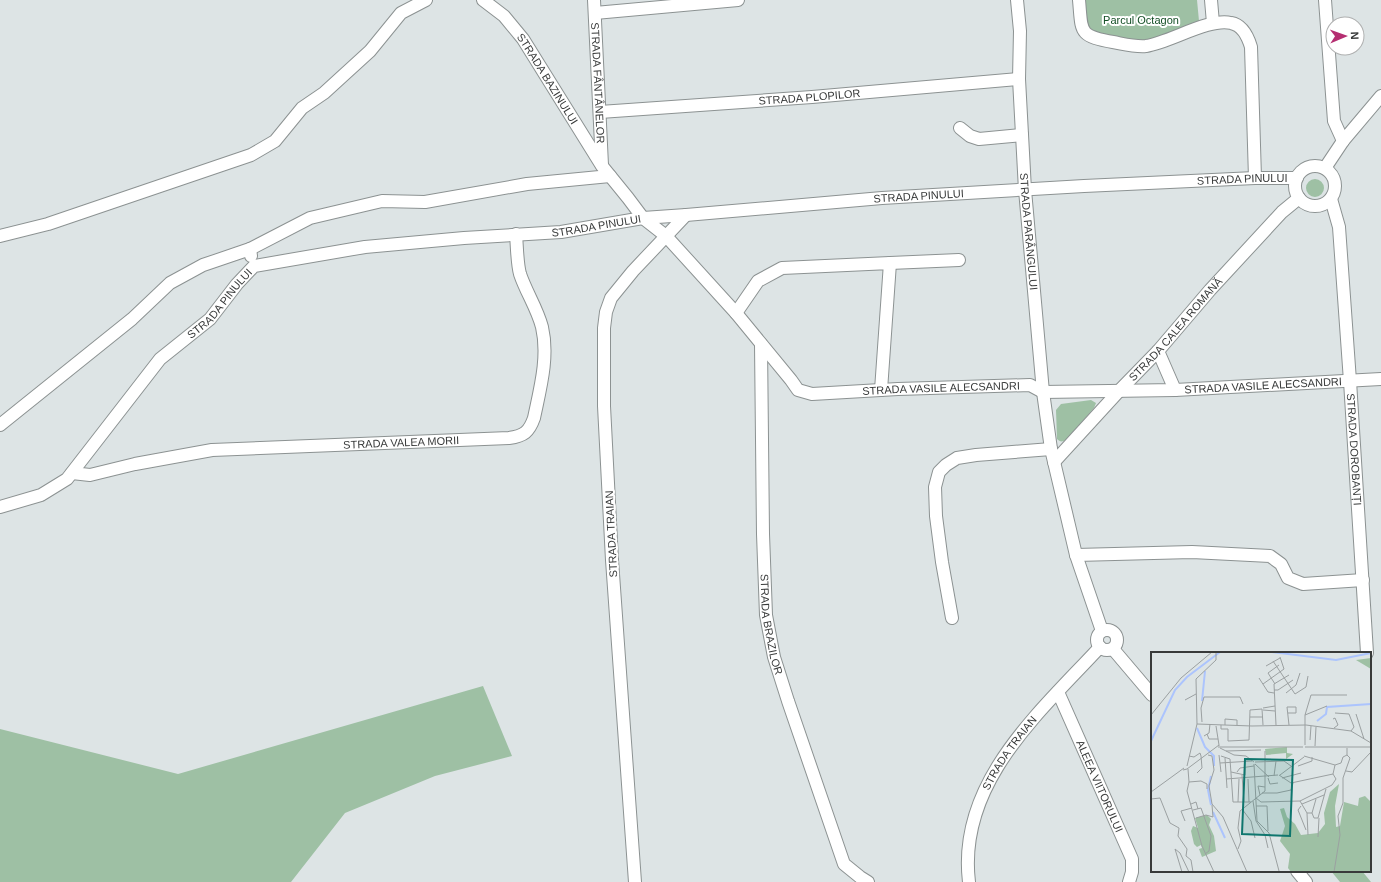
<svg xmlns="http://www.w3.org/2000/svg" width="1381" height="882" font-family="Helvetica,sans-serif">
<style>
.green{fill:#9ec0a4}
.lines{fill:none;stroke-linecap:round;stroke-linejoin:round}
.street-casing{stroke:#8c9292;stroke-width:14}
.street{stroke:#fff;stroke-width:12}
.labels{text-anchor:middle;stroke-width:4;stroke-linejoin:round;paint-order:stroke}
.park-label{font-size:11px;fill:#134e25;stroke:#fff}
.street-label{font-size:11px;fill:#383a3a;stroke:#fff}
.inset-river{fill:none;stroke:#acc4fd;stroke-width:2}
.inset-road{fill:none;stroke:#9ba0a1;stroke-width:1}
.view{fill:#0f766e;fill-opacity:0.15;stroke:#0f766e;stroke-width:2}
.inset-edge{fill:none;stroke:#383a3a;stroke-width:2}
</style>
<rect width="100%" height="100%" fill="#dde4e5"/>
<path class="green" d="M 1084,0 L 1197,0 L 1199,21 L 1154,38 L 1145,40 L 1135,41 L 1095,34 L 1087,27 Z
M1306 188a9 9 0 1 1 18 0a9 9 0 1 1-18 0Z
M 1091,400 L 1096,403 L 1094,408 L 1066,440 C 1062,442 1060,442 1057,439 L 1056,410 L 1061,404 Z
M 483,686 L 512,756 L 435,776 L 345,813 L 291,882 L 0,882 L 0,729 L 178,774 Z
M 1331,871 L 1362,871 L 1371,882 L 1340,882 Z"/>
<g class="lines">
<g class="street-casing">
<g id="street">
<path id="s1" d="M 483,0 L 504,16 L 523,39 L 602,166 L 628,198 L 643,218 L 666,236 L 736,313 L 791,380 L 798,390 L 812,394 L 898,389 L 1030,385 L 1043,392 L 1175,390 L 1381,379"/>
<path id="s2" d="M 594,0 L 602,165"/>
<path id="s3" d="M 1017,0 L 1020,31 L 1019,79 L 1025,190 L 1043,392 L 1051,449 L 1076,555 L 1102,631"/>
<path d="M 1079,0 C 1082,32 1078,36 1113,42 C 1124,44 1135,47 1146,46 C 1171,42 1208,18 1231,23 C 1243,25 1248,37 1251,47 L 1255,178"/>
<path d="M 1211,0 L 1213,23"/>
<path d="M 1325,0 L 1334,121 L 1343,141"/>
<path d="M 595,13 L 738,0"/>
<path id="s4" d="M 600,112 L 812,97 L 1019,79"/>
<path d="M 960,128 L 970,136 L 979,139 L 1022,135"/>
<circle cx="1315" cy="186" r="20"/>
<path d="M 1325,168 L 1343,141 L 1381,96"/>
<path id="s5" d="M 1331,199 L 1339,227 L 1350,381 L 1367,653"/>
<path d="M 0,236 L 48,224 L 251,155 L 275,141 L 302,108 L 324,93 L 370,51 L 401,13 L 426,0"/>
<path d="M 250,249 L 310,218 L 382,201 L 425,202 L 527,184 L 610,176"/>
<path d="M 890,263 L 959,260"/>
<path d="M 736,313 L 758,281 L 782,268 L 890,263 L 881,390"/>
<path id="s6" d="M 761,344 L 763,534 L 766,615 L 774,657 L 788,701 L 844,864 L 860,877 L 868,882"/>
<path d="M 1158,351 L 1175,390"/>
<path d="M 0,425 L 132,319 L 170,283 L 203,265 L 250,249 L 251,256"/>
<path id="s7" d="M 1054,462 L 1119,391 L 1158,351 L 1210,290 L 1282,212 L 1299,198"/>
<path id="s8" d="M 72,473 L 90,475 L 135,464 L 212,450 L 509,438 C 524,436 529,432 534,418 C 540,389 549,357 542,327 C 537,308 526,292 520,274 C 517,263 517,246 516,234"/>
<path id="s9" d="M 0,507 L 41,495 L 67,479 L 160,359 L 210,319 L 237,284 L 254,266 L 365,247 L 464,238 L 561,232 L 643,218 L 686,215 L 882,198 L 1084,186 L 1255,178 L 1297,178"/>
<path d="M 1076,555 L 1192,552 L 1270,556 L 1281,564 L 1288,578 L 1303,584 L 1363,580"/>
<path d="M 952,618 L 942,562 L 936,516 L 935,487 L 939,472 L 946,465 L 957,458 L 976,455 L 1051,449"/>
<circle cx="1107" cy="640" r="10"/>
<path d="M 1113,649 L 1152,695"/>
<path id="s10" d="M 1058,692 L 1132,859 L 1132,872 L 1129,882"/>
<path d="M 1297,871 L 1306,882"/>
<path d="M 635,882 L 612,560 L 604,406 L 604,328 L 606,312 L 611,298 L 633,271 L 686,215"/>
<path id="s11" d="M 969,882 C 957,783 1039,713 1100,647"/>
</g>
</g>
<use href="#street" class="street"/>
</g>
<g class="labels">
<g class="park-label">
<text x="1141" y="24">Parcul Octagon</text>
</g>
<g class="street-label">
<text dy="4" stroke="none"><textPath href="#s1" startOffset="103">STRADA BAZINULUI</textPath></text>
<text dy="4" stroke="none"><textPath href="#s2" startOffset="83">STRADA FÂNTÂNELOR</textPath></text>
<text dy="4" stroke="none"><textPath href="#s4" startOffset="210">STRADA PLOPILOR</textPath></text>
<text dy="4" stroke="none"><textPath href="#s9" startOffset="1351">STRADA PINULUI</textPath></text>
<text dy="4" stroke="none"><textPath href="#s9" startOffset="1027">STRADA PINULUI</textPath></text>
<text dy="4" stroke="none"><textPath href="#s9" startOffset="703">STRADA PINULUI</textPath></text>
<text dy="4" stroke="none"><textPath href="#s3" startOffset="232">STRADA PARÂNGULUI</textPath></text>
<text dy="4" stroke="none"><textPath href="#s9" startOffset="307">STRADA PINULUI</textPath></text>
<text dy="4" stroke="none"><textPath href="#s7" startOffset="180">STRADA CALEA ROMANĂ</textPath></text>
<text dy="4" stroke="none"><textPath href="#s1" startOffset="972">STRADA VASILE ALECSANDRI</textPath></text>
<text dy="4" stroke="none"><textPath href="#s1" startOffset="648">STRADA VASILE ALECSANDRI</textPath></text>
<text dy="4" stroke="none"><textPath href="#s8" startOffset="332">STRADA VALEA MORII</textPath></text>
<text dy="4" stroke="none"><textPath href="#s5" startOffset="252">STRADA DOROBANȚI</textPath></text>
<text transform="translate(611 534) rotate(-93)" y="4">STRADA TRAIAN</text>
<text dy="4" stroke="none"><textPath href="#s6" startOffset="281">STRADA BRAZILOR</textPath></text>
<text dy="4" stroke="none"><textPath href="#s11" startOffset="139">STRADA TRAIAN</textPath></text>
<text dy="4" stroke="none"><textPath href="#s10" startOffset="103">ALEEA VIITORULUI</textPath></text>
</g>
</g>
<g transform="translate(1151 652)">
<rect width="220" height="220" fill="#dde4e5"/>
<path d="M 220,6 L 220,17 L 205,8 ZM 136,95 L 136,101 L 142,102 L 135,107 L 135,101 L 115,103 L 114,97 ZM 188,132 L 184,154 L 185,175 L 189,174 L 193,150 L 207,154 L 208,146 L 214,144 L 220,150 L 220,220 L 140,220 L 137,216 L 139,202 L 129,189 L 134,174 L 129,157 L 133,156 L 136,165 L 144,172 L 150,183 L 167,181 L 174,172 L 173,161 L 179,140 ZM 56,163 L 60,167 L 58,173 L 63,184 L 65,199 L 51,205 L 48,197 L 51,196 L 50,193 L 46,195 L 43,192 L 40,179 L 42,174 L 47,176 L 44,166 Z" fill="#9ec0a4"/>
<path class="inset-river" d="M 121,0 L 185,8 L 220,1M 51,49 L 54,19M 166,69 L 175,62 L 176,55 L 220,52M 46,76 L 54,95 L 63,104 L 63,114M 0,89 L 24,38 L 36,25 L 69,0M 60,124 L 57,138 L 60,153M 62,160 L 74,186"/>
<path class="inset-road" d="M 122,9 L 144,42 L 155,35 L 157,24M 115,14 L 129,6M 108,26 L 117,40 L 123,41M 112,32 L 133,17 L 129,5M 124,32 L 117,21 L 128,13M 123,38 L 127,38 L 142,28M 135,41 L 145,33 L 149,21M 34,48 L 45,42M 112,56 L 124,54M 111,57 L 112,73M 112,58 L 124,59M 137,61 L 145,61 L 145,55 L 136,55 L 138,73M 184,61 L 198,62 L 203,75 L 200,79M 205,62 L 213,87M 0,63 L 30,26 L 61,0M 154,63 L 176,54M 99,65 L 112,65M 182,67 L 184,66 L 187,73 L 183,76M 51,70 L 50,56 L 53,45 L 89,45 L 92,52M 46,72 L 101,74 L 155,73 L 200,79 L 220,91M 70,73 L 70,77 L 77,77 L 77,89 L 98,88 L 99,58 L 111,57M 74,73 L 74,67 L 86,68 L 86,73M 125,73 L 123,32 L 138,23M 65,74 L 68,93M 56,82 L 58,87 L 67,87M 53,84 L 58,81 L 59,72M 159,88 L 160,74M 154,93 L 154,63 L 160,43 L 196,43M 164,94 L 165,75M 69,95 L 152,95M 154,95 L 220,95M 69,96 L 83,103 L 95,104 L 103,110M 75,99 L 110,98M 57,103 L 61,104 L 63,118 L 58,134 L 61,152 L 72,165 L 96,220M 68,103 L 70,120M 38,104 L 43,105 L 49,101 L 50,104 L 51,116 L 46,121M 70,104 L 79,107 L 82,150 L 100,150M 153,104 L 184,113 L 182,122M 74,106 L 76,136M 104,110 L 133,109 L 140,114M 69,111 L 101,109M 103,112 L 106,169 L 118,181 L 128,219M 104,112 L 118,125M 184,113 L 190,111 L 192,105 L 196,103M 36,114 L 46,72 L 45,27 L 65,8 L 65,0M 147,114 L 161,109 L 161,105M 37,117 L 38,130 L 36,139 L 51,194 L 63,220M 32,118 L 36,117 L 68,93 L 68,96M 195,119 L 201,120 L 220,100M 80,120 L 94,123 L 94,116M 86,120 L 89,116 L 103,114M 91,123 L 93,150M 128,123 L 140,131 L 182,122M 129,123 L 153,105M 123,124 L 125,109M 117,126 L 119,132 L 127,131M 131,126 L 150,121M 75,127 L 127,123M 97,127 L 98,150M 38,130 L 50,129 L 56,132 L 56,137M 0,140 L 33,116M 111,141 L 126,141 L 140,138 L 142,131M 109,143 L 107,134 L 114,135M 105,146 L 110,150 L 149,149 L 181,133 L 185,127 L 182,122M 0,147 L 9,146 L 19,171 L 28,176 L 27,184 L 36,197 L 35,204 L 40,208 L 42,220M 102,149 L 105,169M 149,149 L 156,161 L 161,161 L 163,166 L 167,166 L 175,137M 87,150 L 88,127M 40,152 L 45,150 L 47,157M 151,152 L 173,143M 105,154 L 116,154 L 117,179M 150,154 L 147,158 L 155,178M 91,157 L 100,169 L 104,186M 42,158 L 50,156 L 60,184 L 58,199 L 54,202M 156,161 L 157,183M 161,161 L 165,147M 45,166 L 55,163 L 62,165 L 61,153M 34,169 L 30,159 L 41,156M 105,169 L 114,183 L 117,196M 167,185 L 168,166M 87,197 L 90,189 L 87,176 L 89,159 L 114,139 L 114,99M 31,220 L 24,197 L 29,201 L 38,220M 183,220 L 189,183 L 187,164 L 192,151 L 192,126 L 199,106 L 196,103 L 196,96"/>
<path class="view" d="M 94,107 L 142,108 L 139,184 L 91,182 Z"/>
<rect width="220" height="220" class="inset-edge"/>
</g>
<g transform="translate(1345 36) rotate(88)"><circle r="19" fill="#ffffff" stroke="#afb0b0"/>
<path d="M0-3L7 15L0 10L-7 15Z" fill="#b52e71"/>
<text y="-6" font-size="11" font-weight="bold" text-anchor="middle" fill="#383a3a">N</text>
</g>
</svg>
